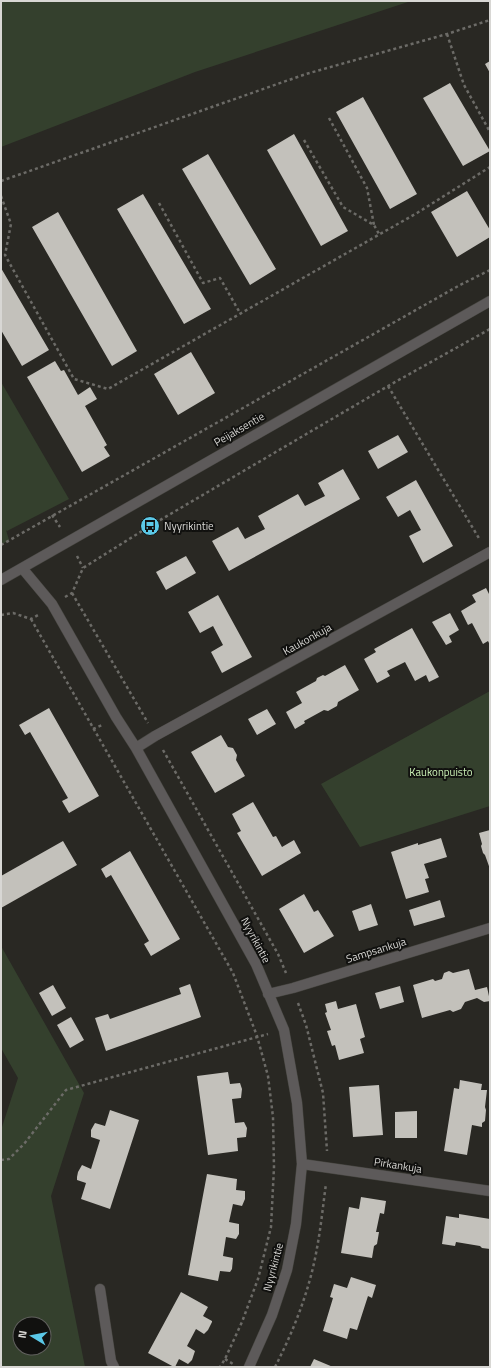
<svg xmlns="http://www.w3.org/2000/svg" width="491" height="1368" font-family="'Titillium Web',sans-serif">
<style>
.green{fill:#34402d;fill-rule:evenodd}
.building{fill:#c3c1bb}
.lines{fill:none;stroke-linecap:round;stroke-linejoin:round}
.minor-casing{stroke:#45443f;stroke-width:11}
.path{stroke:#6c6b67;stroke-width:2.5;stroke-dasharray:3 3;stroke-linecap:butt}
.minor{stroke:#5d5a5a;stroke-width:10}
.labels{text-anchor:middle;stroke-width:4;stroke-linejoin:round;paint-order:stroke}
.street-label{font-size:11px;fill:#d8d7d4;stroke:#11110f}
.poi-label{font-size:11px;fill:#d8d7d4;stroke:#11110f;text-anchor:start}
.park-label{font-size:11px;fill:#caf0b5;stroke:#11110f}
</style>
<rect width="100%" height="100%" fill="#292823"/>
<path class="green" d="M 1,1 L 411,1 L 195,72 L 1,147 Z
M 1,382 L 69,499 L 7,531 L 6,530 L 9,540 L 1,545 Z
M 490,691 L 490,806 L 360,847 L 321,784 Z
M 1,946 L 84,1093 L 51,1196 L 85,1367 L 1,1367 L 1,1130 L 18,1078 L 1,1048 ZM 20,1324 L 44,1324 L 44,1348 L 20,1348 Z"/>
<path class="building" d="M 490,61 L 490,73 L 485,64 Z
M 450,83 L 490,151 L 463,166 L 423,98 Z
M 363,97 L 417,194 L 390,209 L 336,112 Z
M 294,134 L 348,231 L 321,246 L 267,150 Z
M 208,154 L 276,269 L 250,285 L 182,169 Z
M 467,191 L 490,230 L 490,237 L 457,257 L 431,212 Z
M 143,194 L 211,309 L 184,324 L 117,209 Z
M 58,212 L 137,351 L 112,366 L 32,227 Z
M 1,268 L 49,350 L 22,366 L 1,330 Z
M 191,352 L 215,393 L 178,415 L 154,374 Z
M 55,361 L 61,371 L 64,370 L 78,395 L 90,387 L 97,399 L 85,406 L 107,445 L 104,447 L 110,456 L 82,472 L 27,377 Z
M 398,435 L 408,452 L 378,469 L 368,451 Z
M 343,469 L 360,499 L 229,571 L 212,541 L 238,527 L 245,539 L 265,529 L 258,516 L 298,494 L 305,506 L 325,496 L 318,483 Z
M 416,480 L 453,546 L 423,563 L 409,536 L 421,530 L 410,510 L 398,517 L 386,497 Z
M 186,556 L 196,573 L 166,590 L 156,572 Z
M 486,588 L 490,596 L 490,645 L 488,641 L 483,644 L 472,623 L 468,625 L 461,611 L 476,602 L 472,595 Z
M 218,595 L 252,657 L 222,673 L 211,652 L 223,645 L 213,626 L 200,633 L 188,612 Z
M 450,613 L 459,630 L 449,636 L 452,642 L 446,645 L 432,622 Z
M 412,628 L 439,677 L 429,682 L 426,675 L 415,681 L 405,662 L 387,671 L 390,676 L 377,683 L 364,659 L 376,652 L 374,649 Z
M 345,665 L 359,690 L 338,702 L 337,706 L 328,711 L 324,710 L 304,721 L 305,723 L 295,729 L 286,712 L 302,703 L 296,692 L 316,681 L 317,678 L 323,675 L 325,676 Z
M 49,708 L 99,796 L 69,813 L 62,801 L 68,798 L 30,732 L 25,735 L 19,725 Z
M 267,709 L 276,724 L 257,735 L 248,719 Z
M 221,735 L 228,747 L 233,748 L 237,755 L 236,760 L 245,776 L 215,793 L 191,752 Z
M 253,802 L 273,837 L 276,836 L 282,847 L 294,840 L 301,853 L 262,876 L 237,833 L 241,831 L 232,814 Z
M 490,830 L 490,869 L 485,855 L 483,853 L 481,846 L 482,844 L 479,833 Z
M 441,838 L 447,857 L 424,864 L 429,878 L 425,879 L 429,892 L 406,899 L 391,852 L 418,843 L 418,845 Z
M 63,841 L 77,865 L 1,908 L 1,876 Z
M 130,851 L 180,939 L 151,956 L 144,944 L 149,941 L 111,875 L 106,878 L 101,869 Z
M 304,894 L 314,912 L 318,910 L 334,936 L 304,953 L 279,909 Z
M 440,900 L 445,917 L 414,926 L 409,910 Z
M 371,904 L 378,925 L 359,931 L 352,911 Z
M 469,969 L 475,990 L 487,987 L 490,1001 L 484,1002 L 477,998 L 465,1002 L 461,1009 L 453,1012 L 450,1010 L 422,1018 L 413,985 L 433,979 L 435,981 L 442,979 L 444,973 L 449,971 L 453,973 Z
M 190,984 L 201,1017 L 106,1051 L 95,1018 L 108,1014 L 110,1019 L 181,994 L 179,988 Z
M 53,985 L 66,1008 L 52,1016 L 39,993 Z
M 400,986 L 404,1002 L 380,1009 L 375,993 Z
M 336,1001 L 338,1009 L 356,1004 L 365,1037 L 360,1039 L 364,1053 L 339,1060 L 335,1045 L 332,1046 L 327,1031 L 331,1030 L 325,1013 L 327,1012 L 325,1004 Z
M 71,1017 L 84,1040 L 70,1048 L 57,1025 Z
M 228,1072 L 230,1084 L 240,1083 L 242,1089 L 241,1098 L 232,1099 L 235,1123 L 244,1122 L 247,1128 L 246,1137 L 237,1138 L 238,1151 L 208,1155 L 197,1076 Z
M 460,1080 L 482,1084 L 481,1090 L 487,1090 L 485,1107 L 486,1110 L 485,1121 L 482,1123 L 482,1127 L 472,1125 L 467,1155 L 444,1151 L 454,1088 L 459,1089 Z
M 379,1085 L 383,1135 L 353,1137 L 349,1087 Z
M 110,1110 L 139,1120 L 110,1209 L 81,1199 L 86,1183 L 77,1180 L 77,1177 L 78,1172 L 82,1165 L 91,1169 L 100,1140 L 91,1137 L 91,1130 L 95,1123 L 105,1126 Z
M 417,1111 L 417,1138 L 395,1138 L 395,1112 Z
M 207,1174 L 237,1179 L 236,1190 L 245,1191 L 245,1199 L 242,1206 L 233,1204 L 229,1222 L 239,1224 L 239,1234 L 236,1239 L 226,1237 L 223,1256 L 233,1258 L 232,1269 L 230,1272 L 220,1271 L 218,1281 L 188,1275 Z
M 361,1197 L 386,1201 L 384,1214 L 380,1213 L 376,1232 L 379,1232 L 377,1244 L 374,1246 L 372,1258 L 341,1253 L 349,1207 L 359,1209 Z
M 459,1214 L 490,1219 L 490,1249 L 482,1248 L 480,1246 L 456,1242 L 455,1246 L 442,1244 L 446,1216 L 459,1218 Z
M 351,1277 L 376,1285 L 372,1298 L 368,1296 L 357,1330 L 350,1328 L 347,1339 L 323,1331 L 333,1298 L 330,1297 L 334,1284 L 347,1288 Z
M 181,1292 L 208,1307 L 203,1316 L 212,1321 L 212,1322 L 208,1330 L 204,1334 L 196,1329 L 187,1346 L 195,1351 L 192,1360 L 188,1364 L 179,1359 L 175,1367 L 174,1367 L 148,1353 Z
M 314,1359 L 333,1367 L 310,1367 Z"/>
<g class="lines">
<g class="minor-casing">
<path id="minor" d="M 22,568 L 52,604 L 116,717 L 136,748 L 256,964 L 284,1030 L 297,1103 L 302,1164 L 296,1224 L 287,1270 L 272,1315 L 249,1367
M 1,580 L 490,301
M 136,748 L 155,736 L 490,552
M 268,994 L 293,988 L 490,928
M 302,1164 L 490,1191
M 100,1289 L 111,1361 L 114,1367"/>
</g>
<path class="path" d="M 447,34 L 464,85 L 490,132
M 329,118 L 367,188 L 374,225
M 304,140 L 343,207 L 374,225 L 379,234
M 1,181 L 306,74 L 447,34 L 490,20
M 1,196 L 11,224 L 5,255 L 74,379 L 108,389 L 417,213 L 490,167
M 159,203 L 203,283 L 220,278 L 240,313
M 388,386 L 480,540
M 52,515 L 60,527
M 1,545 L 460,285 L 490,270
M 77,556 L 83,568
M 72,593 L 148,723
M 65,597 L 72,593 L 83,568 L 150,526 L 388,386 L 490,329
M 1,615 L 13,613 L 31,619 L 40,614
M 31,619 L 233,973 L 257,1036 L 268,1076 L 273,1117 L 274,1167 L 271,1227 L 258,1279 L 242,1322 L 225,1359 L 220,1367
M 93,729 L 102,725
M 163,750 L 278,954 L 286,973
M 298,1003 L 306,1025 L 323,1093 L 327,1151
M 1,1160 L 9,1159 L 24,1144 L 66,1090 L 268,1034
M 225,1359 L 233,1364
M 275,1367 C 294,1330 310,1289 317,1248 C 321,1227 323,1205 326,1184"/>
<use href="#minor" class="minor"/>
</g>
<defs>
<g id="bus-disc" transform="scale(1)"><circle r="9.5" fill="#5bc8e7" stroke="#11110f"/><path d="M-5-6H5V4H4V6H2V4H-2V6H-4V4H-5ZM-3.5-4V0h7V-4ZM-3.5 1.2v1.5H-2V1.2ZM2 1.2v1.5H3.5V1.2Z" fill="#111"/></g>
</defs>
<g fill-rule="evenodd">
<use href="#bus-disc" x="150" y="526"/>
</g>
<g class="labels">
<g class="street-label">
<text transform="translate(239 429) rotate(-30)" y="4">Peijaksentie</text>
<text transform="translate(307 639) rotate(-29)" y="4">Kaukonkuja</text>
<text transform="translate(256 940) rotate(62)" y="4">Nyyrikintie</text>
<text transform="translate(376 950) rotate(-17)" y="4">Sampsankuja</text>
<text transform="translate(398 1165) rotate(9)" y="4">Pirkankuja</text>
<text transform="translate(273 1267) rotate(-75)" y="4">Nyyrikintie</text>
</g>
<g class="poi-label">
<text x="164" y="530">Nyyrikintie</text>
</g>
<g class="park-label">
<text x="441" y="776">Kaukonpuisto</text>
</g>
</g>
<rect width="491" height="1368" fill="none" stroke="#d8d7d4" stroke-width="4"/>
<g transform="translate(32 1336) rotate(280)"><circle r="19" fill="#11110f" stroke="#61605e"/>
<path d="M0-3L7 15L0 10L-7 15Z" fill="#5bc8e7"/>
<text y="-6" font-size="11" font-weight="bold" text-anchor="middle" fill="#d8d7d4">N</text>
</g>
</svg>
